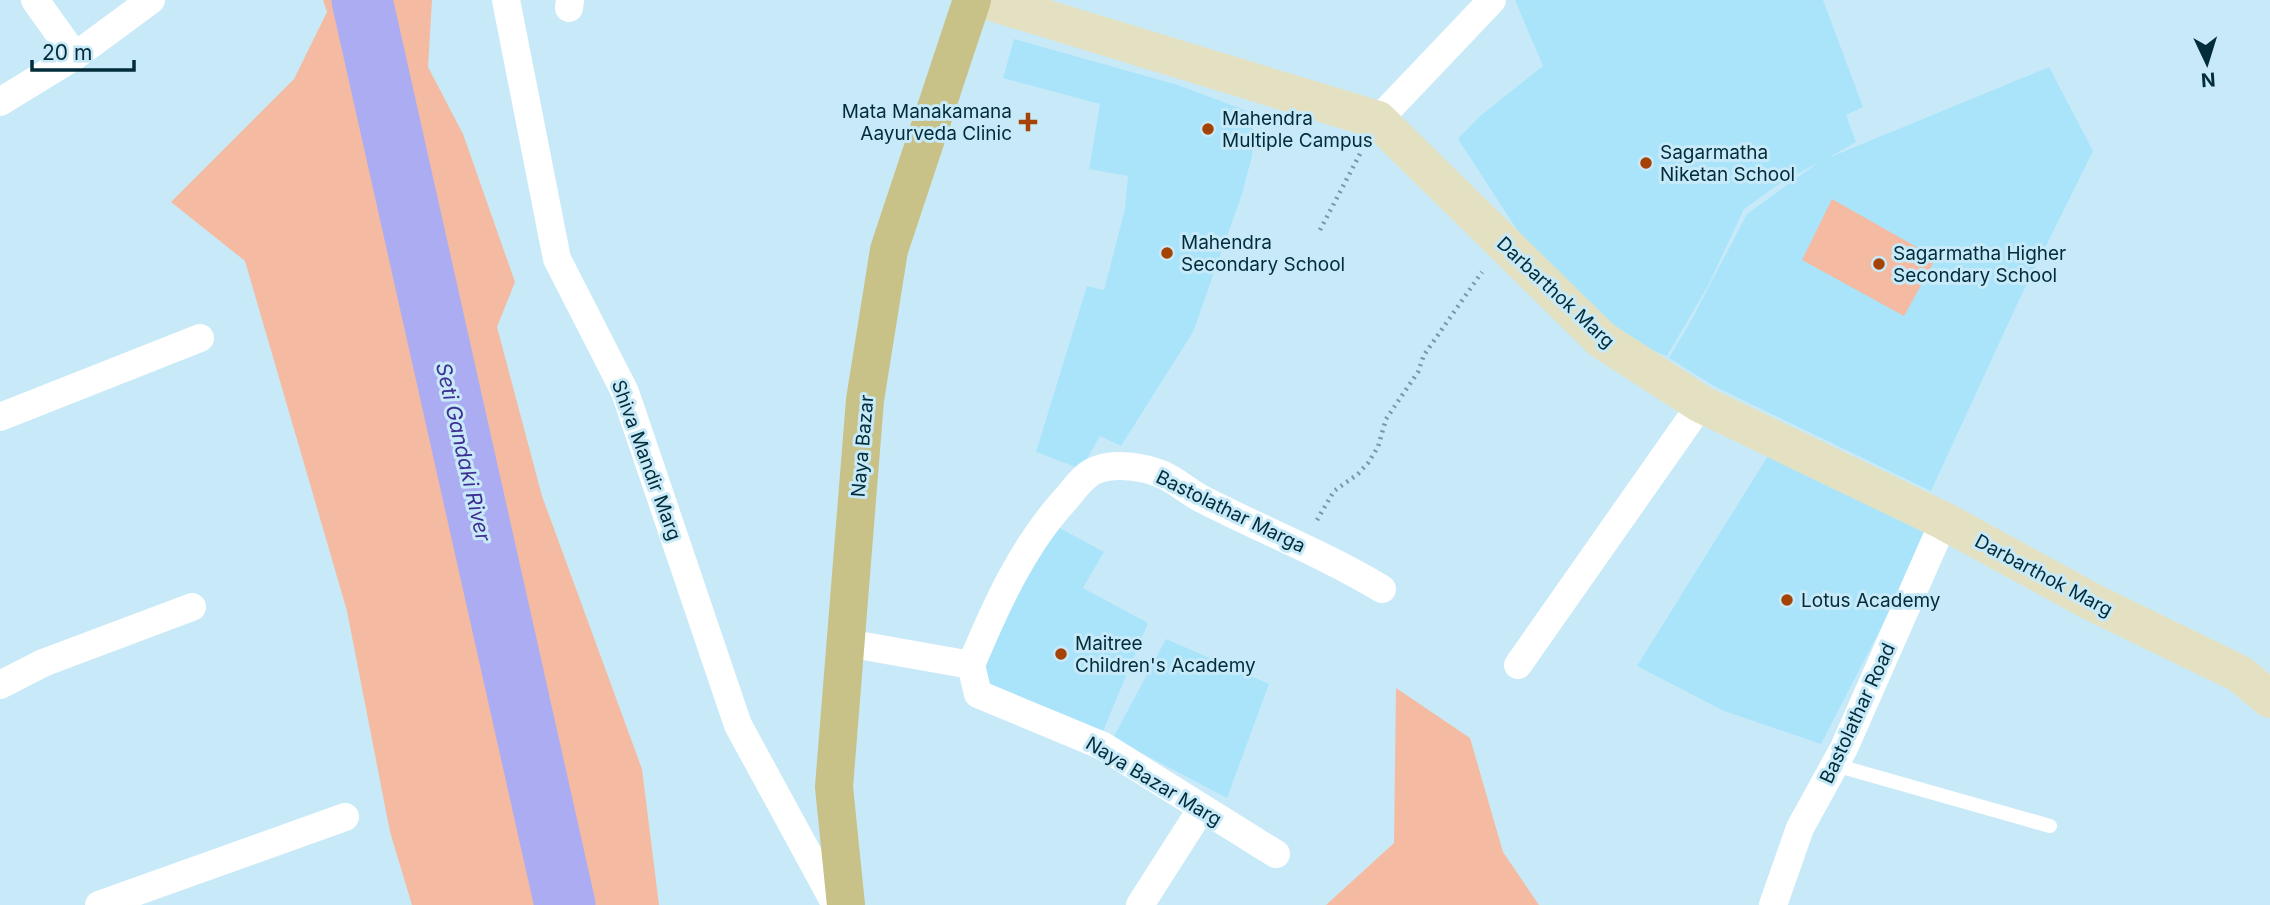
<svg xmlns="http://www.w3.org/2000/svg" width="2270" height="905" font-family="Inter,sans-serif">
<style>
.built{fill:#aae4fb}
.green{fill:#f4bba2}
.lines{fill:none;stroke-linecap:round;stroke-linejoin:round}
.river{stroke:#acacf3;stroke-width:61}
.path{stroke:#7499a7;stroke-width:4.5;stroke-dasharray:2 5;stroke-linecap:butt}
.service{stroke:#fff;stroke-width:14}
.minor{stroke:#fff;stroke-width:28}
.secondary{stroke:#e4e1c3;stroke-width:38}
.primary{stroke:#c8c288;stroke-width:38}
.poi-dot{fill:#a54206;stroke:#c8eaf8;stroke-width:2.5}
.labels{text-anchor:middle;stroke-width:6;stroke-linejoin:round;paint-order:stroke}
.poi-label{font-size:19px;fill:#012c3a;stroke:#c8eaf8;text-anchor:start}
.street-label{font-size:19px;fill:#012c3a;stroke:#c8eaf8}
.water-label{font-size:21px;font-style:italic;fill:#402f93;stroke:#c8eaf8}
</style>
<rect width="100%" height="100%" fill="#c8eaf8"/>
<path class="built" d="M 1515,0 L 1823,0 L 1863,107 L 1846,115 L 1856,142 L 1828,158 L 2049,67 L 2093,151 L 2020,298 L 1931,491 L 1714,386 L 1669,358 L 1693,317 L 1747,214 L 1819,162 L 1779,184 L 1744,209 L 1708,286 L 1667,356 L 1605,333 L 1529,248 L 1458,139 L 1480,116 L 1543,66 Z
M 1014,39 L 1178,85 L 1253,113 L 1252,156 L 1242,194 L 1193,332 L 1121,446 L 1100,436 L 1081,469 L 1036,452 L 1087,286 L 1104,290 L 1125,209 L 1128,176 L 1089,169 L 1100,104 L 1003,78 Z
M 1771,451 L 1930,533 L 1821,744 L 1724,711 L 1637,666 Z
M 1047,521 L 1104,552 L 1083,588 L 1148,623 L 1101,736 L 976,685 Z
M 1166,639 L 1269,684 L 1227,798 L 1113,738 Z"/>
<path class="green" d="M 323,0 L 432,0 L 428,67 L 463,134 L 515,282 L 497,327 L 542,496 L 642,769 L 659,905 L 412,905 L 390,832 L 347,611 L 245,261 L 171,202 L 294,79 L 327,12 Z
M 1832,199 L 1936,258 L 1904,316 L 1802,260 Z
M 1396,688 L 1470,738 L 1503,852 L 1539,905 L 1326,905 L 1394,843 Z"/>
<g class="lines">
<path class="river" d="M 362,0 L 565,905"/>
<path class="path" d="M 1320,230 L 1361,152
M 1317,520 L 1334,491 L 1358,474 L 1368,463 L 1378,447 L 1386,419 L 1418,372 L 1424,355 L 1482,272"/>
<path class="service" d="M 1835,765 L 2050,826"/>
<path class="minor" d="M 35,0 L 75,56
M 506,0 L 557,259 L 625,392 L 738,725 L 836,905
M 569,8 L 570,0
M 0,102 L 75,56 L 151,0
M 1378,120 L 1492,0
M 0,417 L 200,338
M 847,643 L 971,665 L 978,694 L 1103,746 L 1276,854
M 971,665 C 995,608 1022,547 1064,501 C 1074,490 1084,473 1099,469 C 1117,463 1144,467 1161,474 C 1176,480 1188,492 1202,499 C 1262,530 1324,554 1382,589
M 1518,665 L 1701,404
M 0,685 L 43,663 L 192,607
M 99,905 L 345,817
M 1140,905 L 1202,808
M 1773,905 L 1800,828 L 1844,748 L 1944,521"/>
<path class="secondary" d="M 985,0 L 1378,120 L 1602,340 L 1701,404 L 1944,521 L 2092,602 L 2240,674 L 2270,699"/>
<path class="primary" d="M 846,905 L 834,787 L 865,400 L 889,250 L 972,0"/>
</g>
<g class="poi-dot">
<path d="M1024.5 111.5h7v7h7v7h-7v7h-7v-7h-7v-7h7z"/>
<circle cx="1208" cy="129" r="7"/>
<circle cx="1646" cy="163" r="7"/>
<circle cx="1167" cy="253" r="7"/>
<circle cx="1879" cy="264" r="7"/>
<circle cx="1787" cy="600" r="7"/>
<circle cx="1061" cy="654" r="7"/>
</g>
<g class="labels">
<g class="poi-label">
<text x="1012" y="118" text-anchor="end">Mata Manakamana<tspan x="1012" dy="22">Aayurveda Clinic</tspan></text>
<text x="1222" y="125">Mahendra<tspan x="1222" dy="22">Multiple Campus</tspan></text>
<text x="1660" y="159">Sagarmatha<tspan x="1660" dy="22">Niketan School</tspan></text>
<text x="1181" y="249">Mahendra<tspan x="1181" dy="22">Secondary School</tspan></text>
<text x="1893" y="260">Sagarmatha Higher<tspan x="1893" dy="22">Secondary School</tspan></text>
<text x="1801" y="607">Lotus Academy</text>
<text x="1075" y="650">Maitree<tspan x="1075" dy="22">Children's Academy</tspan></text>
</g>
<g class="street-label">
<text transform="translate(1556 292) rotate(43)" y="7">Darbarthok Marg</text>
<text transform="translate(862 446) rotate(-85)" y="7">Naya Bazar</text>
<text transform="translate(647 460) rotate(70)" y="7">Shiva Mandir Marg</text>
<text transform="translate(1231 511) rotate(26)" y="7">Bastolathar Marga</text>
<text transform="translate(2044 575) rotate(28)" y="7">Darbarthok Marg</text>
<text transform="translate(1857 713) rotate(-65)" y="7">Bastolathar Road</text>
<text transform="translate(1154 781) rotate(31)" y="7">Naya Bazar Marg</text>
</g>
<g class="water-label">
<text transform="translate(463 452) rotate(77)" y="7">Seti Gandaki River</text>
</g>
</g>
<g transform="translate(2207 63) rotate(176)" stroke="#c8eaf8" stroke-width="5" paint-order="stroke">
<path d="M0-5L12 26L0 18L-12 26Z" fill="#012c3a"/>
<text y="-10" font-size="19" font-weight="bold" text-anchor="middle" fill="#012c3a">N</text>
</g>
<path d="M32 60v10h102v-10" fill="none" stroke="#012c3a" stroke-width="3.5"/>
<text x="42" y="60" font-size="21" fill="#012c3a" stroke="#c8eaf8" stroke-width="5" paint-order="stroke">20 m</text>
</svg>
